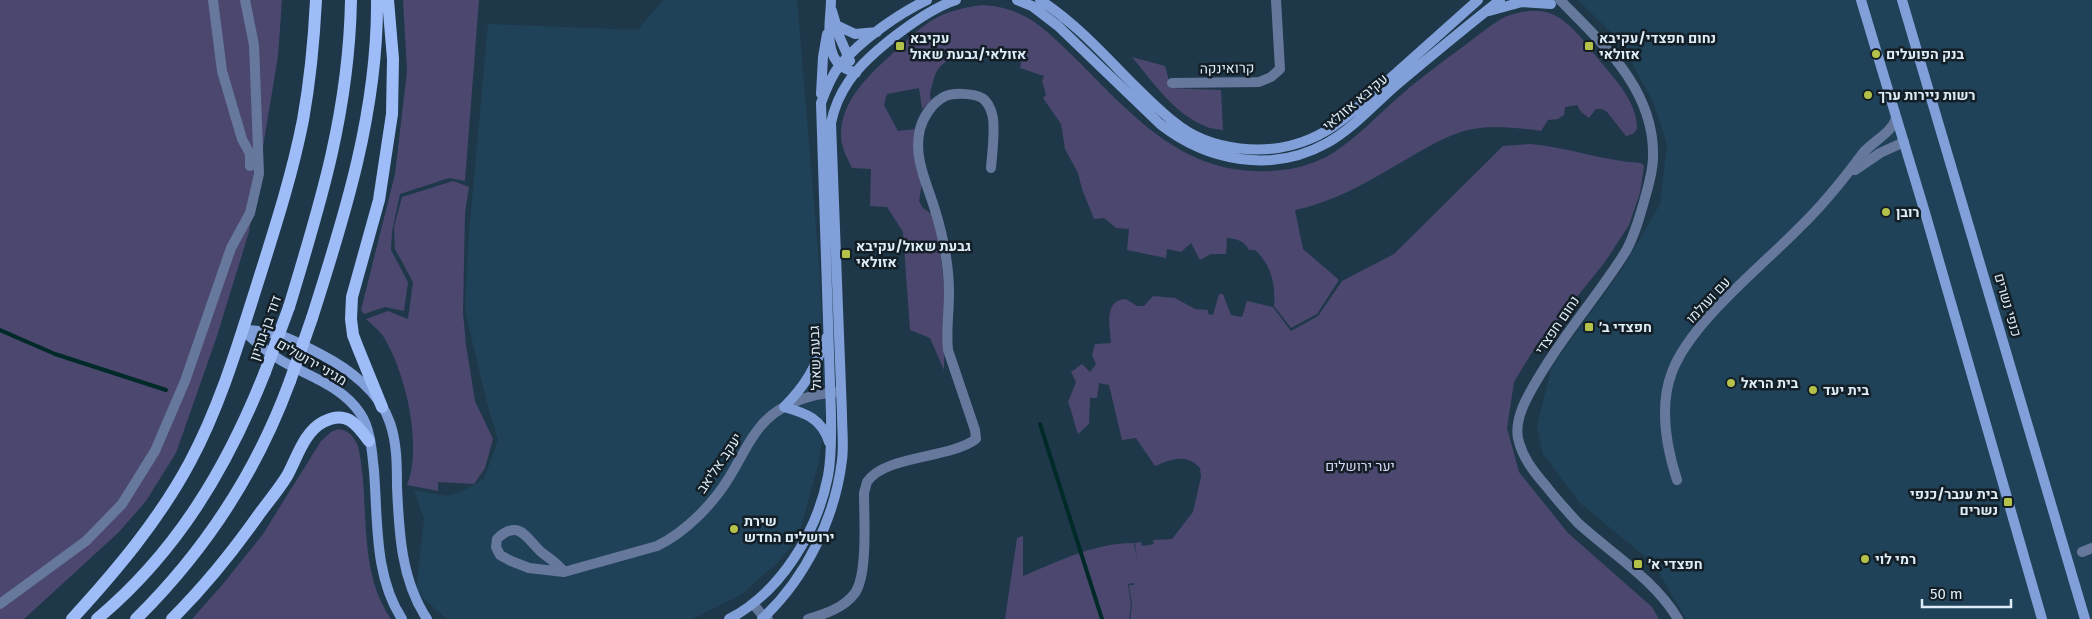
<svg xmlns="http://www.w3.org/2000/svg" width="2092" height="619" font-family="'Fira Sans',Heebo,sans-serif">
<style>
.built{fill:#204258}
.green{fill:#4b476e}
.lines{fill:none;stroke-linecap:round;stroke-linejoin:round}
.stream{stroke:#002a27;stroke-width:4}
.street{stroke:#66799d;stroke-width:10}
.secondary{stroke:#819fd8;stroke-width:10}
.primary{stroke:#9ebcf7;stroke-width:12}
.primary-bridge{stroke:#9ebcf7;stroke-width:12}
.poi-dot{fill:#b4c24a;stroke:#131e26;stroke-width:2}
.labels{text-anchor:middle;stroke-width:5;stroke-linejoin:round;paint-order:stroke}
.poi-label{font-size:14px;font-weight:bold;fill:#ddecf7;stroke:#131e26;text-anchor:start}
.street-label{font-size:14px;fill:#ddecf7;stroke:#131e26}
.park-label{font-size:14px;fill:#d9d7f6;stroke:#131e26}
</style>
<rect width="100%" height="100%" fill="#1e384a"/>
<path class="built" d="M 663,0 L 797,0 L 819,265 L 826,411 L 819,461 L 798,538 L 776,564 L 742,594 L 692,619 L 447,619 L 416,592 L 424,519 L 414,490 L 447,496 L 459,493 L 484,479 L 498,440 L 487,403 L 465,310 L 468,245 L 488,24 L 638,30 Z
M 1578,0 L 2092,0 L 2092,619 L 1686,619 L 1654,564 L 1580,503 L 1543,454 L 1537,426 L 1552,366 L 1623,268 L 1660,204 L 1667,145 L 1654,103 L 1619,40 Z"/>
<path class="green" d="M 0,0 L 282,0 L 278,56 L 249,232 L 216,339 L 176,453 L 146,501 L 119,532 L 24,619 L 0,619 Z
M 403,0 L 479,0 L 465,181 L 449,178 L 400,194 L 392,232 L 391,250 L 408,282 L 404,311 L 385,307 L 364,314 L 361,310 L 395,174 L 407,71 Z
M 983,5 C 1027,8 1046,30 1076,59 C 1139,122 1191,184 1290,169 C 1306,166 1323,160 1336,151 C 1357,137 1374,119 1393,102 C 1415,82 1439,64 1464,46 C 1476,37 1488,27 1501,19 C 1514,12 1535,8 1549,13 C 1568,19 1583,40 1595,55 C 1611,75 1638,101 1637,129 L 1633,134 L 1626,136 L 1607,112 L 1602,109 L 1596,109 L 1589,118 L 1581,112 L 1577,105 L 1565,107 L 1564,115 L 1558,119 L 1548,120 L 1541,131 C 1517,128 1492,124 1468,130 C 1441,137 1418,153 1393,167 C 1363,185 1330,203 1295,210 L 1303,249 L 1339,280 L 1317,314 L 1291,328 L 1274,306 C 1276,285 1271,264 1255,250 L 1249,250 C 1245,241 1237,239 1227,238 L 1226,254 L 1211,254 L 1200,260 L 1191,243 L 1181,252 L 1167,249 L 1166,258 L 1127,250 L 1129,229 L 1116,228 L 1104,218 L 1094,219 L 1082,189 L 1078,173 L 1065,149 L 1061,124 L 1043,98 L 1046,95 L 1042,81 L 1044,76 L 1020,68 L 1022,56 C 1000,52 950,48 937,71 C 935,74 934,78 933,82 C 931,89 929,94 931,101 L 922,109 L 919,88 L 887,94 L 884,105 L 898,131 L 916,129 L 922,183 L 919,201 L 923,208 L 933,215 L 940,247 L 945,295 L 944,370 L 930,338 L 910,330 L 903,232 L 887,207 L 870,206 L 871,169 L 852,168 C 847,157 841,148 841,135 C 841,100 869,75 893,53 C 907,40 921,26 938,17 C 952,10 967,7 983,5 Z
M 1132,57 L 1165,66 L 1171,88 L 1221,90 L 1223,130 C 1218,129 1210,129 1205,126 C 1174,114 1153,82 1132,57 Z
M 1530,144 C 1568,147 1603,161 1641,163 L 1644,166 L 1640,193 L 1629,225 L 1605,262 L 1531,354 L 1514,382 L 1507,428 L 1519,472 L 1568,533 L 1652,607 L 1659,619 L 1130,619 L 1132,605 L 1129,585 L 1134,585 L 1134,583 L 1128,584 L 1131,605 L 1129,619 L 1005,619 L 1017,538 L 1023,536 L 1023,576 C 1059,561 1094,543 1134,543 L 1137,560 L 1135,543 L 1141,542 L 1142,546 L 1154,544 L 1153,540 L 1172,539 L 1193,512 L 1201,477 L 1200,468 C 1186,453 1172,459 1155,466 L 1136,438 L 1122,440 L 1109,385 L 1099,383 L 1097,398 L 1090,398 L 1089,424 L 1078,434 C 1074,423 1072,411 1068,402 L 1076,382 L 1071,372 L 1082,364 L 1090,372 L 1096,364 L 1092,355 L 1095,344 L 1111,343 C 1110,328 1103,300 1126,299 L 1137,306 L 1144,306 L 1153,296 L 1175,298 L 1195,309 L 1208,310 L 1208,314 L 1213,315 L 1219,294 L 1223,294 L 1231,315 L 1242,317 L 1247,301 L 1273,307 L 1291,331 L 1318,316 L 1342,281 L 1394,254 L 1503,146 Z
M 453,181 L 469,187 L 465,213 L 463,313 L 466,345 L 475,401 L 493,439 L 485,468 L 474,484 L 438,482 L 438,491 L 407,485 C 423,446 405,370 383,336 C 379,330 372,325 366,319 L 388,311 L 408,319 L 413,282 L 395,249 L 394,227 L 402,197 Z
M 338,429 C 349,430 354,437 358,446 C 371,503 356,568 391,619 L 192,619 L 223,584 L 263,534 L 321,441 L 331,432 Z"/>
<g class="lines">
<path class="stream" d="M 0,330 L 55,354 L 166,390
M 1040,424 L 1102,619"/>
<path class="street" d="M 213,0 L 222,71 L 242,139 L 250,154 L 250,166
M 1560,0 C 1603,44 1655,90 1653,157 C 1653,171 1649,184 1645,198 C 1640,216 1635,234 1626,251 C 1600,293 1566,331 1540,375 C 1530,392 1514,416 1518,438 C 1522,457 1533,471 1546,486 C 1556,499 1567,511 1578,523 C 1612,554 1654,579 1678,619
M 1172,83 L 1259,82 L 1271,77 L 1280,69 L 1276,0
M 1855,170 L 1880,153 L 1904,142
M 1677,480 C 1666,446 1659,406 1672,372 C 1691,322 1761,267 1799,228 C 1823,205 1843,180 1863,153 C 1873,141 1892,133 1896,118
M 2082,552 L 2092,548
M 564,572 C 557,562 548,558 540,551 C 525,536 518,519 497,539 L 496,547 L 500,555 L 511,561 L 529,568 L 564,572 L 657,546 C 686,532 714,503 730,476 C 740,460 748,441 760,427 C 778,404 810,394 838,392
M 0,604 L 86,541 L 122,504 L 155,451 L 185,381 L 231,248 L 250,213 L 259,174 L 254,45 L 245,0
M 753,604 L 764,617 L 768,619
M 808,619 C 825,614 844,608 855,593 C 868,574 864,517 864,493 C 865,490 866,485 867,482 C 885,455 949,459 976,439 L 975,430 L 948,350 C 946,331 949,312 949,293 C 949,265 943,236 935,210 C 927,183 913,158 920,129 C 923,117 932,104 942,98 C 951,92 973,93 982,98 C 987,101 991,109 992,114 C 996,126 992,154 991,168"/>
<path class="secondary" d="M 831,0 C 831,18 823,51 841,66 C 845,69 851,71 856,73
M 1017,0 L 1032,6 L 1058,26 L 1160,124 C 1207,161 1272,174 1327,143 C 1354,128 1376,102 1400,82 C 1433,54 1466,27 1500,0
M 1040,0 C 1091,33 1127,84 1174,122 C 1210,152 1268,157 1310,139 C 1339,127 1362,103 1385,83 C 1416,55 1447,28 1478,0
M 1861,0 L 1926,216 L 2042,619
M 1902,0 L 2085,619
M 832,11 L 840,38 L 850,61
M 1489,11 L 1522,2 L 1551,4
M 836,25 L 855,34 L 877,32
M 821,94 L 823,57 L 827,34
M 243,330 C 277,330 293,340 322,355 C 349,369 380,392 390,423 C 397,443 397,466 397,487 C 399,532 401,580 427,619
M 243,330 C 255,342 267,352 282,361 C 308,376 342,386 360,413 C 371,429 372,453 374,471 C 378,521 374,576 402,619
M 784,407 C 806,385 815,368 826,338
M 784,407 C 806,413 822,419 829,442
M 729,619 C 781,592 817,532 828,476 C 832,455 831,435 831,414 L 821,103 C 826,89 831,76 840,65 C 861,40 898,14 927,0
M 762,619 C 805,579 835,519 842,460 C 844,445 842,430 842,414 L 831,123 C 834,108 840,94 849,81 C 868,53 925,10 956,0"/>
<path class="primary" d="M 289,307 C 321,202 349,111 351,0
M 312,318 C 345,215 378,110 377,0
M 382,407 L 358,348 L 353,335 L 351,319 L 352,297 L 379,200 L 392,114 L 393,59 L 388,0
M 72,619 C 116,571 159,520 190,462 C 220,406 238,345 257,285 C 274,231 292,176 303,120 C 310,81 314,40 316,0
M 97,619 C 177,552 227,468 265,372
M 136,619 C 205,551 257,471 290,381
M 172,619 C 205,586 234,550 260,513 C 269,501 279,489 287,476 C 297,458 304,432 323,422 C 346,410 356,423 369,441"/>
<path class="primary-bridge" d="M 265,372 L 289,307
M 290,381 L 312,318"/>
</g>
<g class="poi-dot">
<rect x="895" y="41" width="10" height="10" rx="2.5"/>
<rect x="1584" y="41" width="10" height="10" rx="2.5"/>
<circle cx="1876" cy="54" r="5"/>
<circle cx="1868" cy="95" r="5"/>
<circle cx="1886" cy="212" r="5"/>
<rect x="841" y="249" width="10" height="10" rx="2.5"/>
<rect x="1584" y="322" width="10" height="10" rx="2.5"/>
<circle cx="1731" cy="383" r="5"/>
<circle cx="1813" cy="390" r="5"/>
<rect x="2003" y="497" width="10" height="10" rx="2.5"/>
<circle cx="734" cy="529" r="5"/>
<circle cx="1865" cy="559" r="5"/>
<rect x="1633" y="559" width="10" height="10" rx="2.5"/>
</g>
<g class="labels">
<g class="poi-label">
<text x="910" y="43">עקיבא<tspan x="910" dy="16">אזולאי/גבעת שאול</tspan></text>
<text x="1599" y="43">נחום חפצדי/עקיבא<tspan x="1599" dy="16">אזולאי</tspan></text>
<text x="1886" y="59">בנק הפועלים</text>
<text x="1878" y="100">רשות ניירות ערך</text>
<text x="1896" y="217">רובן</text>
<text x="856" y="251">גבעת שאול/עקיבא<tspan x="856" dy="16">אזולאי</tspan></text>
<text x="1599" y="332">חפצדי ב׳</text>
<text x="1741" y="388">בית הראל</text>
<text x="1823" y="395">בית יעד</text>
<text x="1998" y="499" text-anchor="end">בית ענבר/כנפי<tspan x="1998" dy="16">נשרים</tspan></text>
<text x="744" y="526">שירת<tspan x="744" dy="16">ירושלים החדש</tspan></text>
<text x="1875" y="564">רמי לוי</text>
<text x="1648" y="569">חפצדי א׳</text>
</g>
<g class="street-label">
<text transform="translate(1227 68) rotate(-1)" y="5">קרואינקה</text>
<text transform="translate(1355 102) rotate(-40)" y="5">עקיבא אזולאי</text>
<text transform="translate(1708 300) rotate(-47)" y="5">עם ועולמו</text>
<text transform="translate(2008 305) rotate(74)" y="5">כנפי נשרים</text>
<text transform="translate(1557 325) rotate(-56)" y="5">נחום חפצדי</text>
<text transform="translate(265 328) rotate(-70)" y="5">דוד בן-גוריון</text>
<text transform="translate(815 358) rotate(-92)" y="5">גבעת שאול</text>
<text transform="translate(312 362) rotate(30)" y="5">מגיני ירושלים</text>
<text transform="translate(719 463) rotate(-56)" y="5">יעקב אליאב</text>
</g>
<g class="park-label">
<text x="1360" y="471">יער ירושלים</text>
</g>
</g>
<path d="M1922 599v8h89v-8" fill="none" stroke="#ddecf7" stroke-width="2.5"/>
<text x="1930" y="599" font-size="15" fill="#ddecf7" stroke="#131e26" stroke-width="4" paint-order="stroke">50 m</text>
</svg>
